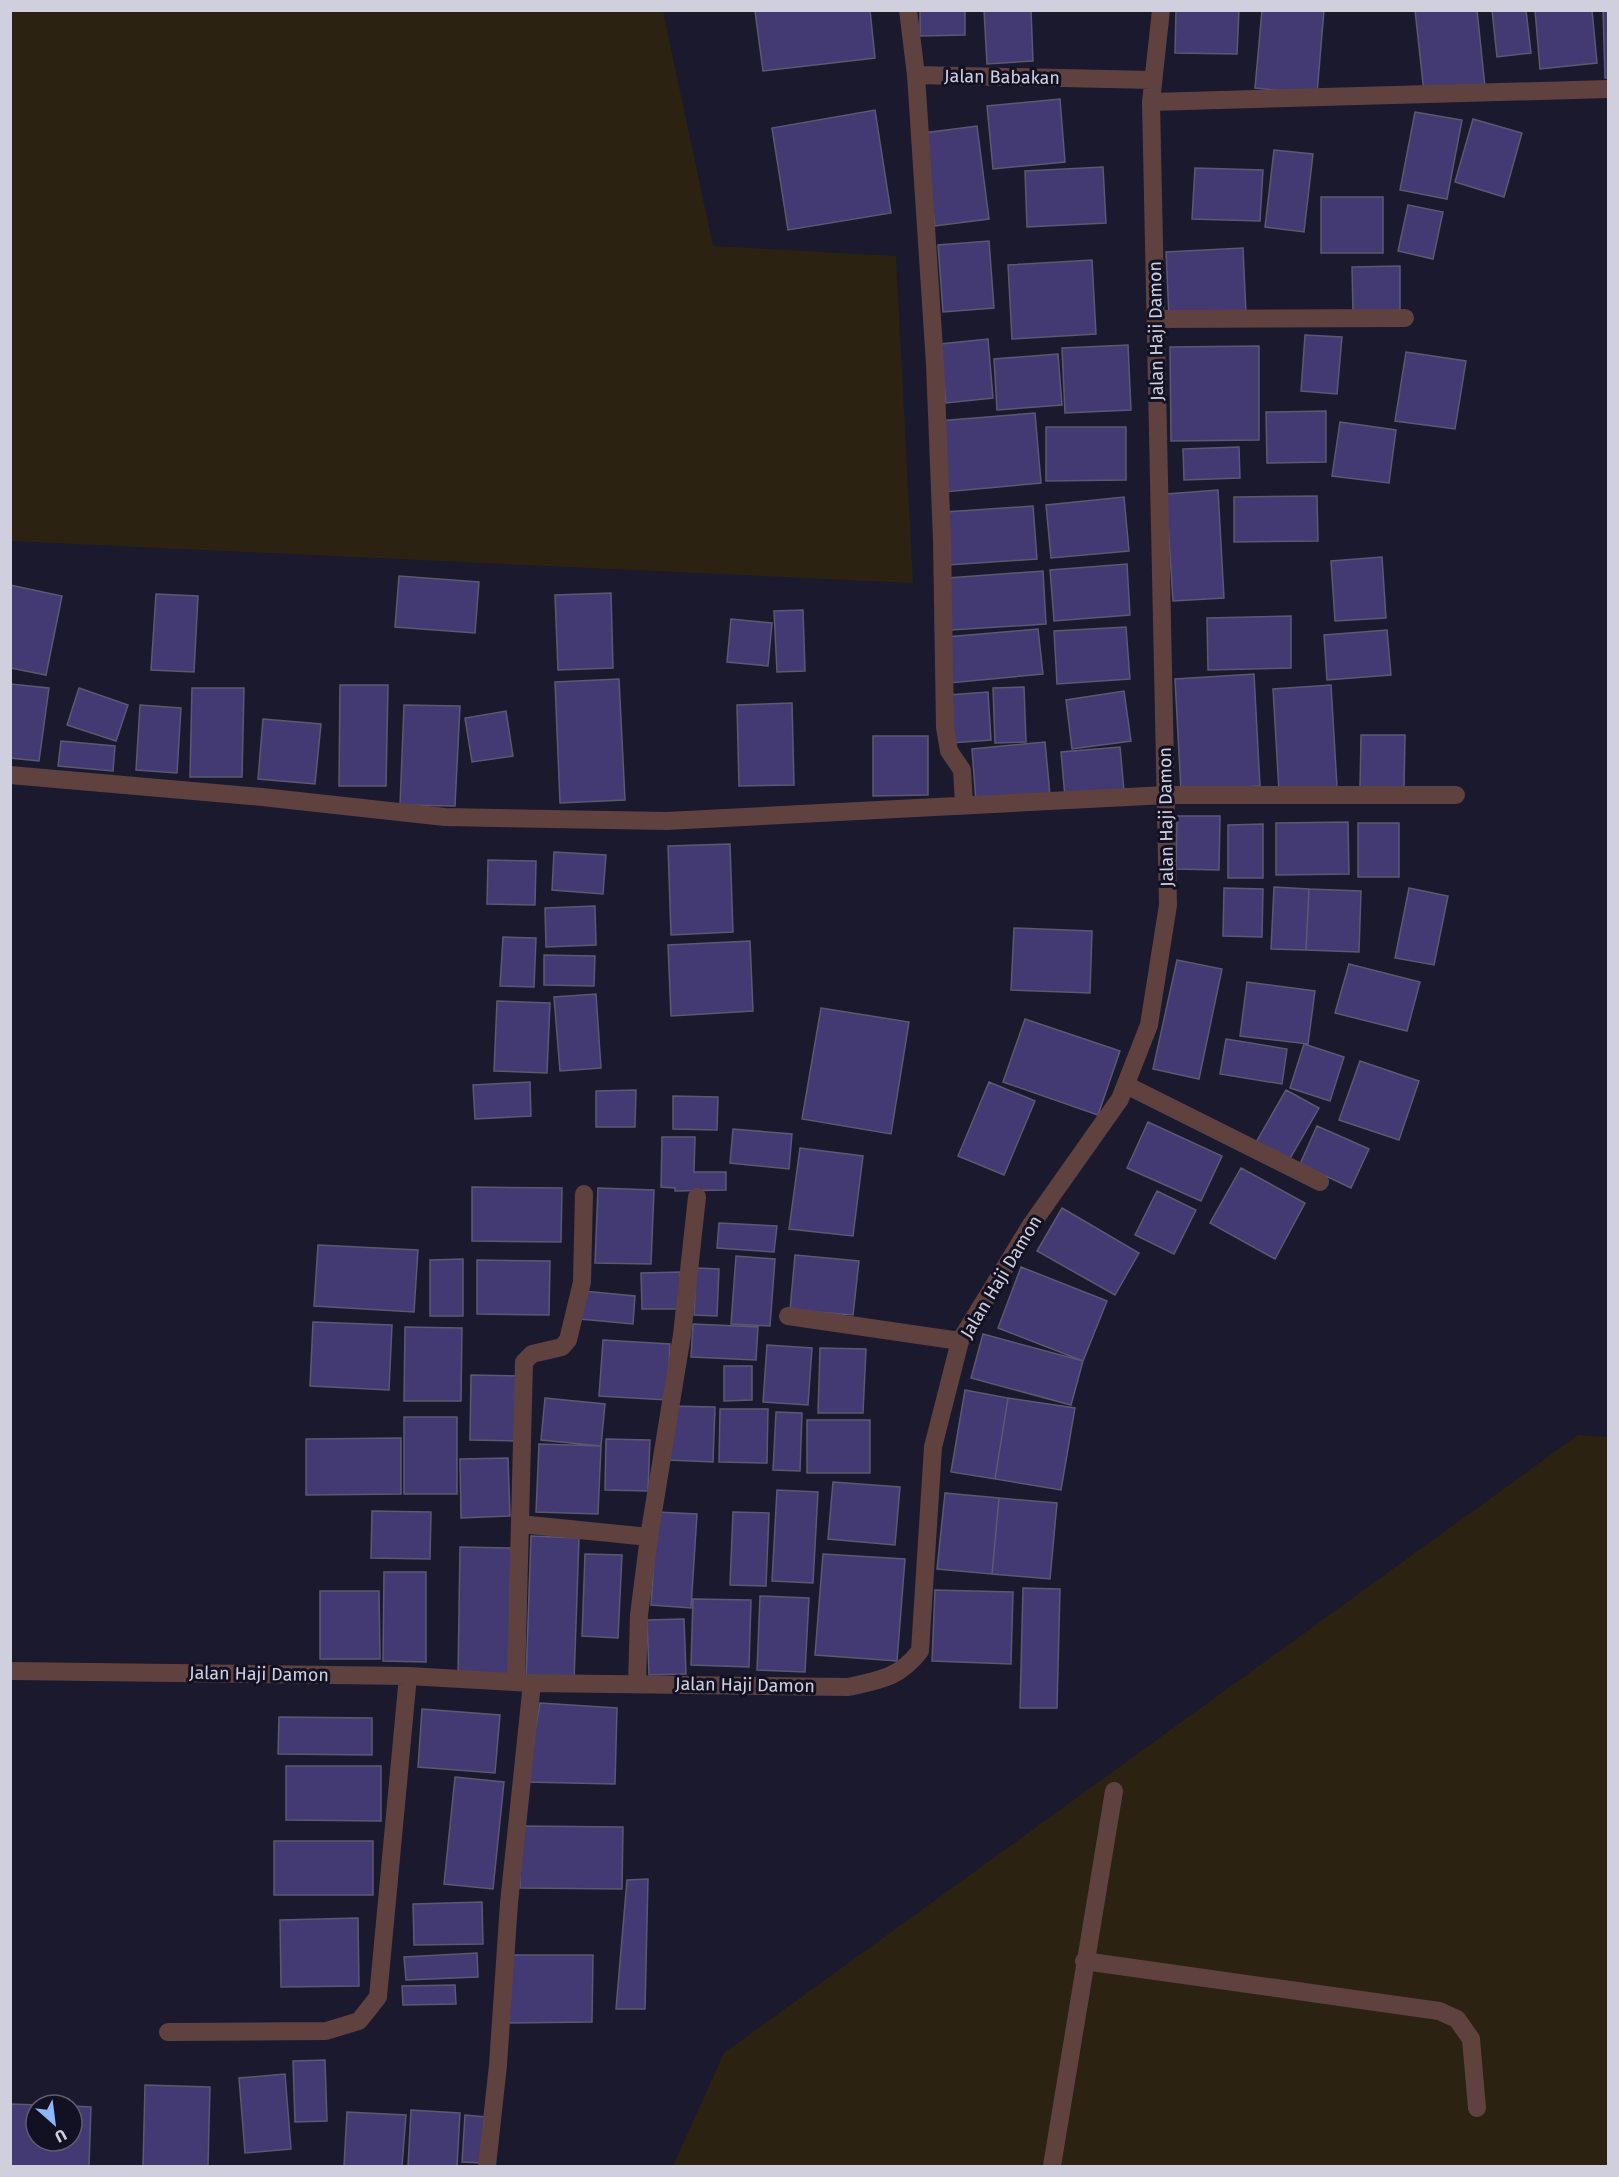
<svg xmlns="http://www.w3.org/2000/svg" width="1619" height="2177" font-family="'Fira Sans',sans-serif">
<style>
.industrial{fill:#2b2212}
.building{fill:#433a73;stroke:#5b5971;stroke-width:1.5}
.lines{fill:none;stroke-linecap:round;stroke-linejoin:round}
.minor{stroke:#5f4140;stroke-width:18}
.labels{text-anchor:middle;stroke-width:6;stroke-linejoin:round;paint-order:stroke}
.street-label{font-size:18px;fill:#d0cfdd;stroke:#121023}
</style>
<rect width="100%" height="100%" fill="#1b192d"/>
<path class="industrial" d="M 11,10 L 663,11 L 713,246 L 896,256 L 913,583 L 11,541 Z
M 1578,1435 L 1608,1437 L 1608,2166 L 673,2166 L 724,2053 Z"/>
<path class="building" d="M 870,10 L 875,58 L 763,71 L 755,11 Z
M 920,10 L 965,10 L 965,35 L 920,36 Z
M 984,10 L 1031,10 L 1033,61 L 987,64 Z
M 1176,10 L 1239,10 L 1237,54 L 1175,53 Z
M 1262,10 L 1324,10 L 1317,94 L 1255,88 Z
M 1415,10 L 1477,10 L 1485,87 L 1424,93 Z
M 1492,10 L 1526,10 L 1531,53 L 1497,57 Z
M 1535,10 L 1592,10 L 1597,63 L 1540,69 Z
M 1603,10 L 1608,10 L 1608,78 L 1605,78 Z
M 1060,99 L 1065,162 L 993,169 L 987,106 Z
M 875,110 L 891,213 L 788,230 L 772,128 Z
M 1415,112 L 1462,120 L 1447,199 L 1400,190 Z
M 1473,119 L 1522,133 L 1504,197 L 1455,182 Z
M 977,126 L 989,219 L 935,226 L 923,133 Z
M 1274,150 L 1313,154 L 1304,232 L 1265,227 Z
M 1103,167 L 1106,223 L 1027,227 L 1025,171 Z
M 1195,168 L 1263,170 L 1260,221 L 1192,219 Z
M 1321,197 L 1383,197 L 1383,253 L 1321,253 Z
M 1408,205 L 1443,212 L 1433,259 L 1398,251 Z
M 989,241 L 994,308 L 943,312 L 938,245 Z
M 1243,248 L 1246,314 L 1169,317 L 1166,252 Z
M 1092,260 L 1096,334 L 1012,339 L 1008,265 Z
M 1400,266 L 1400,313 L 1353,314 L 1352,267 Z
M 1305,335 L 1342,337 L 1337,394 L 1301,391 Z
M 988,339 L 993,398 L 946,403 L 940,344 Z
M 1128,345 L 1131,410 L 1065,413 L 1062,348 Z
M 1259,346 L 1259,440 L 1171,441 L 1170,347 Z
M 1406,352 L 1466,361 L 1455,429 L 1395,421 Z
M 1058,354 L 1062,405 L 997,410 L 994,359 Z
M 1326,411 L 1326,462 L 1267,463 L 1266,412 Z
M 1035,413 L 1041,483 L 944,492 L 938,421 Z
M 1340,422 L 1396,430 L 1389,483 L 1332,476 Z
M 1046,427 L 1126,427 L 1126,480 L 1046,481 Z
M 1239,447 L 1240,478 L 1184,480 L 1183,449 Z
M 1218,490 L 1224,598 L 1173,601 L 1166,494 Z
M 1317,496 L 1318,541 L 1234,542 L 1234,497 Z
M 1124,497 L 1129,551 L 1051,558 L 1046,505 Z
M 1033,506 L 1037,559 L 948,565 L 945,512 Z
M 1382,557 L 1386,618 L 1335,621 L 1331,561 Z
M 1127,564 L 1130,615 L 1054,621 L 1050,570 Z
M 1043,571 L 1046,624 L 951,630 L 948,578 Z
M 399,576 L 479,582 L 475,633 L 395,627 Z
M 10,585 L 62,596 L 46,675 L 10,668 Z
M 611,593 L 613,668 L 558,670 L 555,595 Z
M 156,594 L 198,596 L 194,672 L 151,670 Z
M 803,610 L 805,671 L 777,672 L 774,611 Z
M 1291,616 L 1291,668 L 1208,670 L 1207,618 Z
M 731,619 L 772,623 L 768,666 L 727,662 Z
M 1126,627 L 1130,679 L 1057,684 L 1054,631 Z
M 1038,629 L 1043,674 L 949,683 L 946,637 Z
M 1387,630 L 1391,675 L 1327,680 L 1324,635 Z
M 1254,674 L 1260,786 L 1181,791 L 1175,679 Z
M 619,679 L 625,800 L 560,803 L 555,682 Z
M 10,684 L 49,688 L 39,761 L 10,758 Z
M 340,685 L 388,685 L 386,786 L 339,786 Z
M 1331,685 L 1337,787 L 1279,791 L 1273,689 Z
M 1024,687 L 1026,742 L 995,743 L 993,688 Z
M 79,688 L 128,705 L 116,741 L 67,725 Z
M 192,688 L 244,688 L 242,777 L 190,777 Z
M 1124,691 L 1131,741 L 1072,749 L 1066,700 Z
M 988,692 L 991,740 L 951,743 L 948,695 Z
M 792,703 L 794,785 L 739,786 L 737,705 Z
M 140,705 L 181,708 L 177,773 L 136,770 Z
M 404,705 L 460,706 L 455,806 L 400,805 Z
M 506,711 L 513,756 L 472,762 L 465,718 Z
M 263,719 L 321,724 L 315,784 L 258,779 Z
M 1361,735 L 1405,735 L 1404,789 L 1360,788 Z
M 873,736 L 928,736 L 928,795 L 873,796 Z
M 61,741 L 115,746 L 113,771 L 58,766 Z
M 1045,742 L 1050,795 L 976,802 L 972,749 Z
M 1120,747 L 1124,791 L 1065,797 L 1061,752 Z
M 1177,816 L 1220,816 L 1219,870 L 1176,869 Z
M 1348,822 L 1349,874 L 1276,875 L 1276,823 Z
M 1358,823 L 1399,823 L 1399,877 L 1358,877 Z
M 1263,824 L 1263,878 L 1228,878 L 1228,825 Z
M 730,844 L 733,932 L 671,935 L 668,846 Z
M 554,852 L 606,855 L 603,894 L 552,890 Z
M 488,860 L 536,861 L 535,905 L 487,904 Z
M 1274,887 L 1309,889 L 1306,950 L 1271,949 Z
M 1224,888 L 1263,889 L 1262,937 L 1223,936 Z
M 1409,888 L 1448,896 L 1434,965 L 1395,958 Z
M 1309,889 L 1361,891 L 1359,952 L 1306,950 Z
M 595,906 L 596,945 L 546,947 L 545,908 Z
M 1014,928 L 1092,931 L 1090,993 L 1011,990 Z
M 503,937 L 536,938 L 534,987 L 500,986 Z
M 750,941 L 753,1011 L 671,1016 L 668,945 Z
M 544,955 L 595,956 L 594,986 L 544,985 Z
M 1177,960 L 1222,969 L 1199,1079 L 1153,1069 Z
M 1349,964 L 1420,982 L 1407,1031 L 1335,1013 Z
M 1247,982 L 1315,991 L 1308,1044 L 1240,1036 Z
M 596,994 L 601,1068 L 560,1071 L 554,997 Z
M 497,1001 L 550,1003 L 547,1073 L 494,1071 Z
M 821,1008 L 909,1022 L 891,1134 L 802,1119 Z
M 1025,1019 L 1120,1051 L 1098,1115 L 1003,1082 Z
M 1226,1039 L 1287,1049 L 1282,1084 L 1220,1074 Z
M 1304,1044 L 1344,1057 L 1330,1101 L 1290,1088 Z
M 1360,1061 L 1419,1081 L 1399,1140 L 1339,1120 Z
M 530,1082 L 531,1116 L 475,1119 L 473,1085 Z
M 989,1082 L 1035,1101 L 1004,1175 L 958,1156 Z
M 636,1090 L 635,1127 L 596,1127 L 596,1091 Z
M 1286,1090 L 1319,1108 L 1288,1162 L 1255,1144 Z
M 673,1096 L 718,1097 L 717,1130 L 673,1129 Z
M 1148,1122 L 1222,1156 L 1201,1201 L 1127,1168 Z
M 1317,1126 L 1369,1149 L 1351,1188 L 1300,1164 Z
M 733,1129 L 792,1134 L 789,1169 L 730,1163 Z
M 662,1137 L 695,1137 L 694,1172 L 726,1172 L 726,1190 L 675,1191 L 675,1188 L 661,1187 Z
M 800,1148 L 863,1156 L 853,1236 L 789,1229 Z
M 1241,1168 L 1305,1203 L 1275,1259 L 1210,1223 Z
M 472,1187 L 562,1188 L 561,1242 L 472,1241 Z
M 598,1188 L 654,1190 L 651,1264 L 595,1263 Z
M 1157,1191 L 1196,1210 L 1174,1254 L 1135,1235 Z
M 1062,1208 L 1139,1253 L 1115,1295 L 1037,1251 Z
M 719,1223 L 777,1226 L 774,1252 L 717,1248 Z
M 318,1245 L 418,1250 L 414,1312 L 314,1306 Z
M 795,1255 L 859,1261 L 853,1315 L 790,1310 Z
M 736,1256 L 775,1259 L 770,1326 L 731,1324 Z
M 463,1259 L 463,1316 L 430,1316 L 430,1260 Z
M 477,1260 L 550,1261 L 549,1315 L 477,1314 Z
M 1021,1267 L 1107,1301 L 1083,1361 L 998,1328 Z
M 696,1268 L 719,1269 L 717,1316 L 694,1315 Z
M 680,1272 L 680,1309 L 642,1309 L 641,1273 Z
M 583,1291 L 635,1296 L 633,1324 L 580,1319 Z
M 313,1322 L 392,1325 L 389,1390 L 310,1386 Z
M 693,1324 L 758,1327 L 756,1360 L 691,1357 Z
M 405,1327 L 462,1328 L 461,1401 L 404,1401 Z
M 983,1334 L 1083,1361 L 1071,1405 L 971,1378 Z
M 603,1340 L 670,1344 L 667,1400 L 599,1396 Z
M 767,1345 L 812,1348 L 808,1405 L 763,1402 Z
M 820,1348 L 866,1349 L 863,1413 L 818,1413 Z
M 724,1366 L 752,1366 L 752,1400 L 724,1401 Z
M 471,1375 L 518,1376 L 517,1441 L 470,1440 Z
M 965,1390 L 1008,1398 L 995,1479 L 951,1472 Z
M 545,1398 L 605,1404 L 601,1446 L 541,1440 Z
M 1008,1398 L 1075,1408 L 1061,1490 L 995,1479 Z
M 670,1406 L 715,1407 L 713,1462 L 668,1460 Z
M 720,1409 L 768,1409 L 767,1463 L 719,1462 Z
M 776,1412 L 802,1413 L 800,1471 L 773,1470 Z
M 404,1417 L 457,1417 L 457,1494 L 404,1494 Z
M 807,1420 L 870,1420 L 870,1473 L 807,1473 Z
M 401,1438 L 401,1494 L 306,1495 L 306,1439 Z
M 606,1439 L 650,1440 L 648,1491 L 605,1490 Z
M 539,1444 L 601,1446 L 598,1514 L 536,1512 Z
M 508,1458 L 510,1516 L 461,1518 L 460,1459 Z
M 833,1482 L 900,1487 L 895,1545 L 828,1539 Z
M 777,1490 L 818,1492 L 813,1583 L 772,1581 Z
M 945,1493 L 999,1498 L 992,1574 L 937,1569 Z
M 999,1498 L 1057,1503 L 1050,1579 L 992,1574 Z
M 372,1511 L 431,1512 L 430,1559 L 371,1558 Z
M 657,1512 L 697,1514 L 691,1608 L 651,1605 Z
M 733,1512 L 769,1513 L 766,1586 L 730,1585 Z
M 531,1536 L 579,1538 L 574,1681 L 526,1679 Z
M 460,1547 L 511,1548 L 509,1678 L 458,1677 Z
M 585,1554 L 622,1555 L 618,1638 L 582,1636 Z
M 823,1554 L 905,1559 L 897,1661 L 815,1655 Z
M 384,1572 L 426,1572 L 426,1662 L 383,1661 Z
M 1023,1588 L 1060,1589 L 1057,1708 L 1020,1708 Z
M 935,1590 L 1013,1592 L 1011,1664 L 932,1661 Z
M 320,1591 L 379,1591 L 380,1659 L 320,1659 Z
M 760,1596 L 809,1598 L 805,1672 L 757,1670 Z
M 693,1599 L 751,1600 L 749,1667 L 691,1665 Z
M 684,1619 L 686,1674 L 649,1675 L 647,1620 Z
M 540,1703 L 617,1708 L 615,1784 L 526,1782 Z
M 422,1709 L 500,1715 L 495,1773 L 418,1767 Z
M 279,1717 L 372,1718 L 372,1755 L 278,1754 Z
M 286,1766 L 381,1766 L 381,1821 L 286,1820 Z
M 455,1777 L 504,1782 L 493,1889 L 444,1884 Z
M 521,1826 L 623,1827 L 622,1889 L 520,1888 Z
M 274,1841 L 373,1841 L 373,1895 L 274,1895 Z
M 648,1879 L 645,2009 L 616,2009 L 627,1880 Z
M 482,1902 L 483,1944 L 414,1945 L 413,1904 Z
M 358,1918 L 359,1986 L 281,1987 L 280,1920 Z
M 477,1953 L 478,1977 L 406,1980 L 404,1957 Z
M 508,1955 L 593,1955 L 592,2022 L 507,2023 Z
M 455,1985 L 456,2004 L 403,2005 L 402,1986 Z
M 325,2060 L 327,2121 L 295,2122 L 293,2061 Z
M 285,2074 L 291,2149 L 245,2153 L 239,2078 Z
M 145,2085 L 210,2087 L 208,2166 L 143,2166 Z
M 10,2104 L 40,2105 L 36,2105 L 36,2141 L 72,2141 L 72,2106 L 91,2107 L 89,2166 L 10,2166 Z
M 411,2110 L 460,2113 L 457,2166 L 408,2166 Z
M 347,2112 L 406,2115 L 402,2166 L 344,2166 Z
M 465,2115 L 486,2117 L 483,2163 L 462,2162 Z"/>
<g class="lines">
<path class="minor" d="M 908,10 L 916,75 L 935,364 L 942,540 L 945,727 L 949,751 L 962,770 L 964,804
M 916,75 L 1153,80
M 1151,102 L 1608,89
M 1156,319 L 1405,318
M 10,775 L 262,797 L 445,817 L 667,821 L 1166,795 L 1456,795
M 1126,1085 L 1320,1182
M 788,1316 L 960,1341
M 520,1524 L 649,1537
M 10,1671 L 408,1676 L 532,1683 L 848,1687 C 880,1680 899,1678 920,1651 L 933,1447 L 960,1341 L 1031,1225 L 1120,1099 L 1149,1025 L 1168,905 L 1151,102 L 1161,10
M 516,1682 L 524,1362 L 532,1354 L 562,1347 L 568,1340 L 582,1282 L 584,1194
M 637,1683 L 639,1615 L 649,1537 L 682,1335 L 697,1197
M 1084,1961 L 1439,2011 L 1457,2019 L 1471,2039 L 1477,2108
M 168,2032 L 326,2031 L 359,2021 L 378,1997 L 408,1676
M 487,2166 L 498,2065 L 509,1903 L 532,1683
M 1052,2166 L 1114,1791"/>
</g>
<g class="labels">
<g class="street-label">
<text transform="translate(1002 77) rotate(1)" y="6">Jalan Babakan</text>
<text transform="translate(1156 331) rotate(-91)" y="6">Jalan Haji Damon</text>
<text transform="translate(1166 817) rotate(-91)" y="6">Jalan Haji Damon</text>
<text transform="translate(1001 1277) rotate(-59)" y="6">Jalan Haji Damon</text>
<text transform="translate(259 1674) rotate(1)" y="6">Jalan Haji Damon</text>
<text transform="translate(745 1685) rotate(1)" y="6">Jalan Haji Damon</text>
</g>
</g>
<rect width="1619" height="2177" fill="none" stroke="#d0cfdd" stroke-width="24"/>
<g transform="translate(54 2123) rotate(152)"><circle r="28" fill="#121023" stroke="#5e5c6d" stroke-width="1.5"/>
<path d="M0-4.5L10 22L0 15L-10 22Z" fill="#8db9fc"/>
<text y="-9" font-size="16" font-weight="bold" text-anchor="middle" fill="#d0cfdd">U</text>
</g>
</svg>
